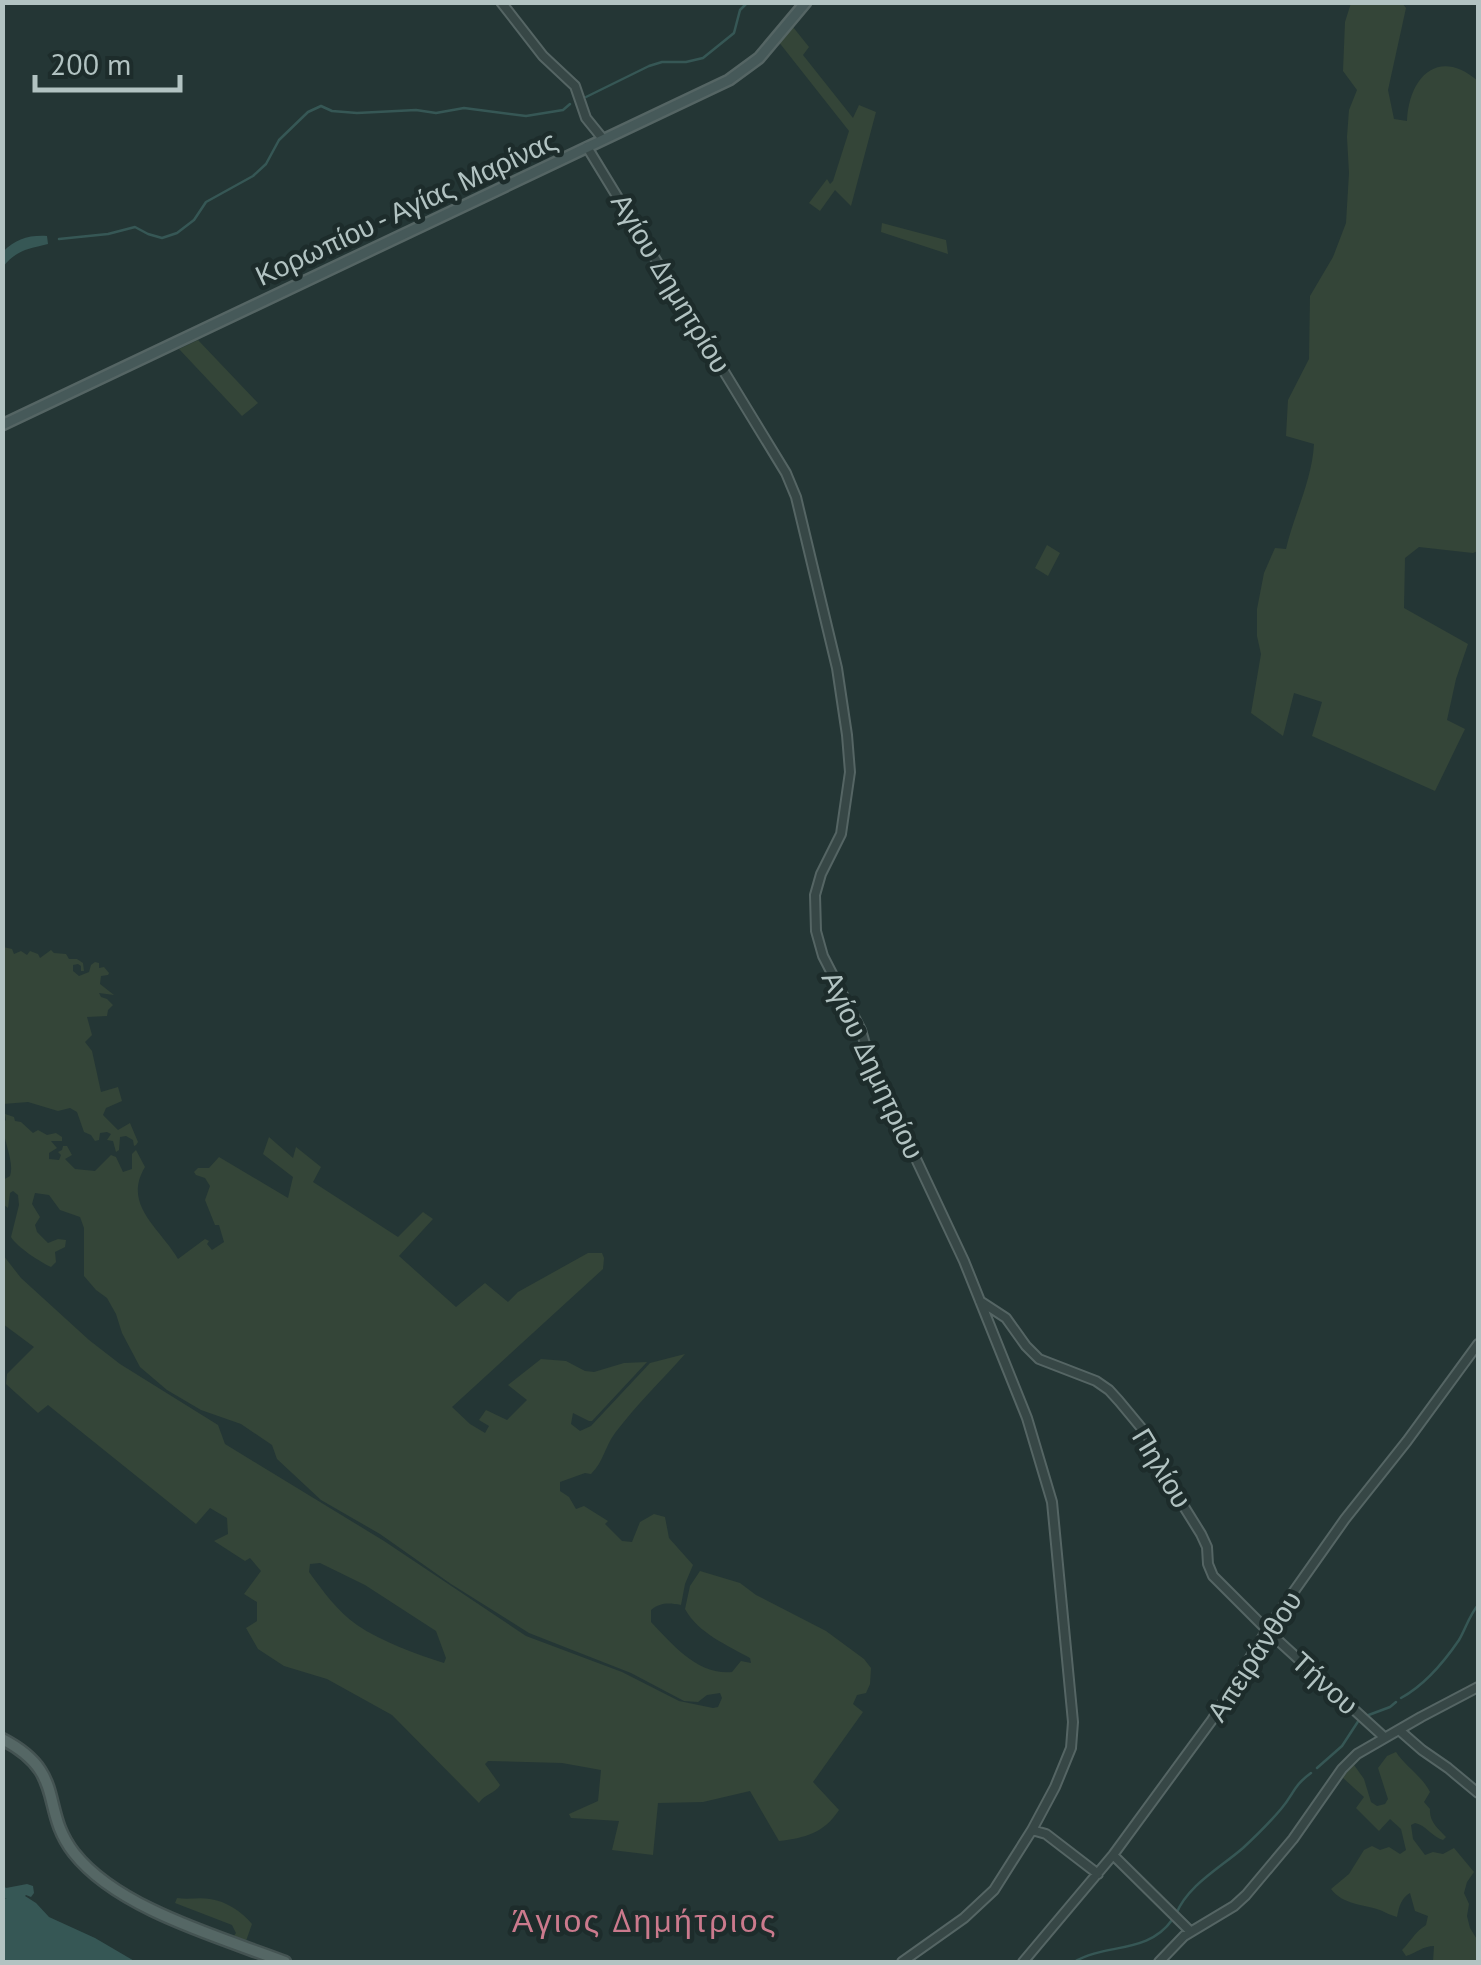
<svg xmlns="http://www.w3.org/2000/svg" width="1481" height="1965" font-family="'PT Sans',sans-serif">
<style>
.green{fill:#344538;fill-rule:evenodd}
.water{fill:#365755}
.lines{fill:none;stroke-linecap:round;stroke-linejoin:round}
.stream{stroke:#365755;stroke-width:2.5}
.tertiary-casing{stroke:#556564;stroke-width:12}
.secondary-casing{stroke:#556564;stroke-width:14}
.primary-casing{stroke:#445352;stroke-width:15}
.tertiary{stroke:#374746;stroke-width:8}
.secondary{stroke:#465959;stroke-width:9}
.primary{stroke:#556765;stroke-width:10}
.labels{text-anchor:middle;stroke-width:9;stroke-linejoin:round;paint-order:stroke}
.street-label{font-size:28px;fill:#b2c3c2;stroke:#1d2c2b}
.quarter-label{font-size:32px;letter-spacing:2.5px;fill:#cb7a8d;stroke:#1d2c2b}
</style>
<rect width="100%" height="100%" fill="#243635"/>
<path class="green" d="M 1351,3 L 1402,3 L 1406,8 L 1388,90 L 1394,119 L 1407,121 C 1409,76 1439,47 1478,81 L 1478,551 L 1473,553 L 1419,547 L 1405,558 L 1404,608 L 1468,644 L 1456,679 L 1447,720 L 1465,729 L 1435,791 L 1312,736 L 1322,702 L 1294,693 L 1283,736 L 1251,713 L 1261,654 L 1257,636 L 1257,609 L 1264,573 L 1275,548 L 1286,549 C 1294,514 1312,481 1314,444 L 1286,436 L 1288,400 L 1309,359 L 1310,296 L 1333,257 L 1346,223 L 1349,173 L 1347,137 L 1349,110 L 1357,90 L 1343,71 L 1345,22 Z
M 793,27 L 809,47 L 803,55 L 853,118 L 859,105 L 876,112 L 851,206 L 835,190 L 820,211 L 809,203 L 827,179 L 830,184 L 833,181 L 849,131 L 778,41 L 789,28 Z
M 882,223 L 946,240 L 948,254 L 881,232 Z
M 198,340 L 258,403 L 242,416 L 179,349 Z
M 1047,545 L 1060,553 L 1048,576 L 1035,568 Z
M 3,947 L 12,949 L 14,954 L 21,951 L 27,955 L 30,951 L 38,954 L 40,958 L 51,950 L 54,953 L 66,954 L 69,959 L 77,959 L 83,963 L 84,971 L 81,971 L 81,966 L 78,964 L 73,965 L 73,971 L 79,976 L 89,972 L 91,965 L 95,962 L 99,963 L 99,968 L 104,967 L 109,973 L 108,975 L 101,976 L 100,984 L 114,995 L 99,993 L 101,997 L 107,999 L 113,1005 L 108,1010 L 107,1016 L 87,1017 L 92,1035 L 85,1042 L 92,1051 L 101,1092 L 118,1087 L 122,1101 L 106,1108 L 103,1115 L 118,1130 L 130,1123 L 138,1142 L 136,1145 L 134,1146 L 133,1140 L 126,1136 L 120,1137 L 119,1150 L 116,1152 L 113,1141 L 107,1140 L 111,1134 L 107,1132 L 100,1133 L 99,1140 L 95,1141 L 91,1135 L 84,1132 L 77,1112 L 70,1108 L 58,1111 L 28,1102 L 3,1104 Z
M 5,1114 L 14,1117 L 15,1121 L 21,1122 L 33,1133 L 38,1130 L 47,1135 L 56,1133 L 62,1137 L 62,1141 L 51,1141 L 57,1148 L 49,1153 L 49,1159 L 59,1160 L 61,1155 L 58,1152 L 62,1150 L 63,1146 L 67,1146 L 72,1155 L 65,1159 L 75,1169 L 95,1171 L 111,1155 L 116,1157 L 123,1172 L 132,1169 L 132,1154 L 136,1150 L 145,1167 C 122,1205 160,1228 178,1259 L 205,1239 L 209,1241 L 207,1244 L 212,1250 L 224,1242 L 219,1225 L 215,1225 L 205,1200 L 210,1186 L 205,1178 L 196,1175 L 194,1172 L 198,1168 L 209,1168 L 219,1157 L 288,1198 L 293,1177 L 263,1154 L 269,1137 L 293,1158 L 296,1147 L 321,1167 L 313,1182 L 398,1237 L 423,1212 L 433,1219 L 399,1256 L 456,1307 L 485,1283 L 508,1302 L 518,1292 L 588,1253 L 602,1253 L 604,1258 L 603,1269 L 452,1407 L 470,1424 L 485,1433 L 489,1426 L 479,1420 L 486,1410 L 507,1420 L 527,1400 L 508,1385 L 541,1359 L 566,1361 L 585,1371 L 594,1372 L 624,1363 L 647,1362 L 592,1421 L 589,1421 L 573,1413 L 571,1424 L 580,1431 L 591,1426 L 650,1363 L 685,1354 C 662,1380 636,1405 615,1433 C 604,1448 604,1461 591,1474 L 585,1473 L 560,1482 L 560,1491 L 569,1497 L 576,1509 L 584,1506 L 608,1521 L 605,1524 L 622,1541 L 632,1542 L 640,1522 L 654,1514 L 665,1517 L 669,1538 L 693,1565 L 685,1584 L 681,1605 C 669,1603 661,1602 651,1610 L 651,1622 C 673,1645 697,1675 732,1672 L 741,1661 L 751,1663 L 750,1658 C 727,1645 698,1633 685,1609 L 690,1586 L 700,1571 L 740,1583 L 756,1595 L 826,1631 L 864,1659 L 871,1668 L 870,1684 L 866,1693 L 857,1695 L 853,1704 L 863,1712 L 813,1782 L 839,1810 C 824,1833 805,1838 779,1841 L 750,1791 L 703,1802 L 658,1803 L 653,1855 L 612,1850 L 619,1821 L 571,1818 L 569,1814 L 598,1801 L 601,1770 L 562,1763 L 488,1761 L 485,1764 L 500,1785 C 495,1794 484,1794 479,1803 L 392,1715 L 327,1679 L 284,1666 L 258,1649 L 246,1628 L 257,1621 L 257,1602 L 244,1594 L 261,1571 L 250,1558 L 245,1561 L 214,1541 L 228,1534 L 227,1518 L 210,1508 L 196,1524 L 48,1405 L 38,1413 L 6,1384 L 7,1374 L 34,1347 L 3,1324 L 3,1255 L 21,1278 L 89,1340 L 120,1364 L 218,1425 L 225,1444 L 384,1541 L 526,1636 L 622,1672 L 679,1701 L 713,1708 L 718,1707 L 722,1698 L 720,1693 L 707,1695 L 698,1702 L 684,1701 L 631,1673 L 529,1633 L 451,1584 L 380,1534 L 321,1500 L 277,1459 L 272,1445 L 241,1424 L 201,1410 L 167,1390 L 140,1367 L 122,1333 L 116,1314 L 107,1298 L 96,1290 L 84,1276 L 84,1228 L 80,1217 L 60,1210 L 49,1195 L 35,1193 L 32,1204 L 40,1217 L 35,1225 L 37,1232 L 48,1243 L 58,1239 L 66,1240 L 65,1247 L 55,1252 L 56,1262 L 51,1267 C 40,1262 17,1247 11,1237 L 19,1205 L 18,1195 L 13,1191 L 10,1193 L 8,1208 L 4,1205 L 3,1180 L 10,1176 C 15,1161 2,1139 3,1122 L 6,1120 ZM 320,1563 L 365,1585 L 436,1631 L 446,1658 L 444,1663 C 416,1654 382,1642 357,1625 C 337,1611 323,1591 309,1572 L 310,1564 Z
M 1396,1752 C 1405,1766 1422,1776 1430,1792 L 1424,1802 L 1430,1809 C 1429,1822 1438,1828 1446,1837 L 1443,1840 C 1432,1837 1426,1825 1415,1823 L 1411,1825 L 1413,1839 L 1425,1855 L 1433,1852 L 1443,1854 L 1454,1848 L 1474,1872 L 1467,1882 L 1464,1893 L 1469,1904 L 1467,1916 L 1470,1928 L 1478,1941 L 1478,1962 L 1433,1962 L 1434,1946 C 1423,1946 1416,1953 1406,1956 L 1402,1950 C 1411,1941 1415,1932 1426,1925 L 1428,1916 L 1415,1911 L 1410,1893 C 1401,1898 1399,1907 1397,1917 C 1391,1915 1386,1913 1380,1910 C 1363,1904 1343,1905 1331,1889 L 1349,1874 L 1364,1850 L 1372,1846 L 1380,1850 L 1389,1847 L 1400,1854 L 1406,1850 L 1401,1829 L 1390,1819 L 1379,1831 L 1356,1808 L 1364,1797 L 1342,1777 L 1354,1765 L 1364,1779 L 1371,1802 L 1377,1806 L 1385,1804 L 1388,1799 L 1378,1768 L 1387,1756 Z
M 177,1898 C 189,1900 199,1897 210,1899 C 226,1901 242,1912 252,1924 L 246,1941 L 234,1936 L 236,1933 L 232,1925 L 175,1903 Z"/>
<path class="water" d="M 47,236 L 48,244 C 28,249 16,250 3,267 L 3,252 C 15,239 29,235 47,236 Z
M 27,1884 L 33,1886 L 34,1893 L 31,1897 L 26,1895 L 25,1896 L 36,1903 L 49,1917 L 95,1938 L 136,1962 L 3,1962 L 3,1899 L 7,1898 L 3,1898 L 3,1885 L 6,1888 Z"/>
<g class="lines">
<path class="stream" d="M 586,97 L 649,66 L 662,62 L 686,62 L 703,58 L 734,33 L 740,10 L 748,2
M 59,239 L 108,234 L 135,227 L 148,234 L 162,238 L 177,233 L 194,220 L 206,202 L 253,176 L 266,164 L 279,140 L 308,112 L 321,106 L 332,111 L 357,113 L 416,110 L 436,113 L 464,108 L 526,116 L 563,110 L 570,104
M 1401,1698 C 1423,1686 1444,1662 1459,1640 C 1466,1628 1469,1616 1478,1605
M 1366,1716 L 1390,1707 L 1396,1702
M 1317,1768 L 1342,1746 L 1359,1720
M 1176,1914 C 1188,1885 1220,1868 1243,1848 C 1256,1836 1270,1822 1281,1809 C 1294,1794 1293,1786 1311,1773
M 1074,1962 C 1106,1943 1148,1954 1172,1920"/>
<g class="tertiary-casing">
<path id="tertiary" d="M 501,2 L 543,56 L 575,86 L 586,118 L 603,139
M 587,147 L 786,473 L 796,497 L 837,668 L 847,735 L 850,772 L 841,834 L 821,874 L 815,895 L 816,931 L 823,956 L 861,1030 L 870,1061 L 964,1261 L 1027,1418 L 1052,1502 L 1073,1722 L 1071,1748 L 1055,1787 L 1032,1830 L 994,1890 L 964,1918 L 902,1962
M 980,1301 L 1006,1318 L 1026,1346 L 1039,1359 L 1096,1381 L 1109,1390 L 1119,1401 L 1148,1436 L 1173,1489 L 1201,1534 L 1207,1547 L 1208,1564 L 1213,1576 L 1272,1635 L 1384,1737
M 1399,1730 L 1422,1750 L 1448,1768 L 1478,1793
M 1032,1830 L 1046,1834 L 1098,1874
M 1113,1855 L 1190,1931
M 1023,1962 L 1113,1855 L 1212,1720 L 1268,1628 L 1345,1519 L 1407,1441 L 1478,1344
M 1159,1962 L 1184,1936 L 1234,1906 L 1246,1895 L 1293,1839 L 1342,1769 L 1357,1754 L 1421,1717 L 1478,1687"/>
</g>
<g class="secondary-casing">
<path id="secondary" d="M 2,425 L 729,80 L 759,58 L 806,2"/>
</g>
<g class="primary-casing">
<path id="primary" d="M 2,1739 C 68,1773 39,1808 74,1853 C 118,1909 220,1937 285,1962"/>
</g>
<use href="#tertiary" class="tertiary"/>
<use href="#secondary" class="secondary"/>
<use href="#primary" class="primary"/>
</g>
<g class="labels">
<g class="street-label">
<text transform="translate(406 208) rotate(-25)" y="10">Κορωπίου - Αγίας Μαρίνας</text>
<text transform="translate(671 283) rotate(59)" y="10">Αγίου Δημητρίου</text>
<text transform="translate(873 1065) rotate(65)" y="10">Αγίου Δημητρίου</text>
<text transform="translate(1162 1468) rotate(59)" y="10">Πηλίου</text>
<text transform="translate(1254 1656) rotate(-57)" y="10">Απειράνθου</text>
<text transform="translate(1325 1683) rotate(42)" y="10">Τήνου</text>
</g>
<g class="quarter-label">
<text x="645" y="1932">Άγιος Δημήτριος</text>
</g>
</g>
<rect width="1481" height="1965" fill="none" stroke="#b2c3c2" stroke-width="10"/>
<path d="M35 75v15h145v-15" fill="none" stroke="#b2c3c2" stroke-width="5"/>
<text x="50" y="75" font-size="30" fill="#b2c3c2" stroke="#1d2c2b" stroke-width="8" paint-order="stroke">200 m</text>
</svg>
